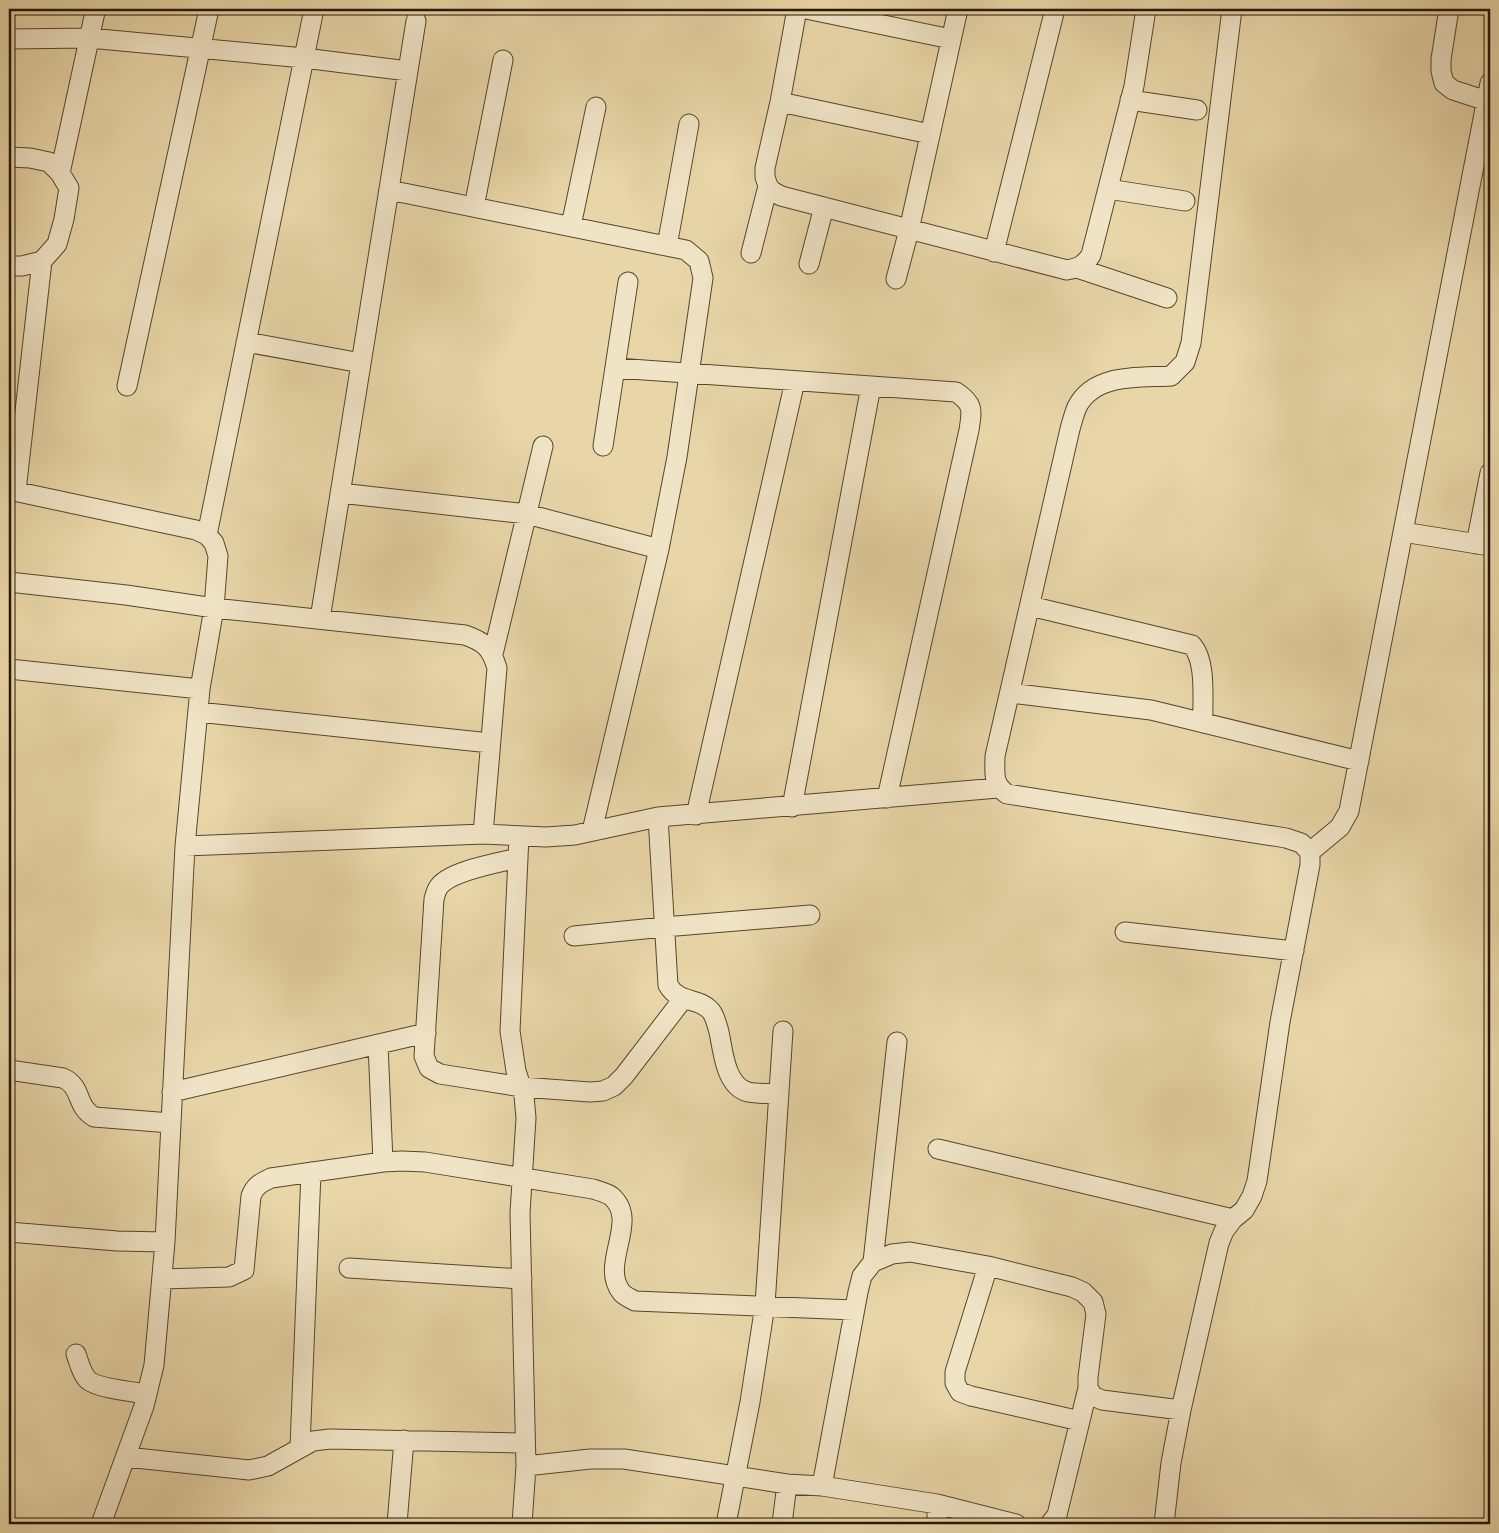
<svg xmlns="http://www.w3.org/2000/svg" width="1499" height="1533" font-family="'IM FELL English',serif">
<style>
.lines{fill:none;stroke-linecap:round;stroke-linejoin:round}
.minor-casing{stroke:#56462a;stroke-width:21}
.minor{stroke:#f0e4c6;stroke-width:19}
</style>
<rect width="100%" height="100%" fill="#e8d6a8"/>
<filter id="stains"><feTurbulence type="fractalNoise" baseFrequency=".004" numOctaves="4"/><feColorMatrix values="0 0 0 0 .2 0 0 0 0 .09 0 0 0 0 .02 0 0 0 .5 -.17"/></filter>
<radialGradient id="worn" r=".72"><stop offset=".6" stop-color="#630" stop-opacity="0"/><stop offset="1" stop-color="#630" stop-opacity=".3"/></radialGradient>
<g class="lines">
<g class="minor-casing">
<path id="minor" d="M 797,9 L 780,102 L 765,168 L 765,177 L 768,186 L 772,191 L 781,196 L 1067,270 C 1078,268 1085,265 1091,255 L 1134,86 L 1146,9
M 806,9 L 951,39
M 1449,9 L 1441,59 L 1441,71 L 1444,83 L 1453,90 L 1487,101
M 9,39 L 89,38 L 304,58 L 408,71
M 1130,100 L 1197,110
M 780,102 L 930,134
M 9,157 L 30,158 L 49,162 L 60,173 L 69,188 L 64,219 L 57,244 L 42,261 L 22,266 L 9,266
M 60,173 L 95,12
M 1108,189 L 1185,201
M 389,190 L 686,250 L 699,261 L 703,278 L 677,457 L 659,549 L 592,831
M 474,207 L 503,60
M 571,226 L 596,107
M 667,246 L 689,124
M 994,252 L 1055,9
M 751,253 L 768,186
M 809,264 L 824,207
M 1077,268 L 1167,298
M 896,279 L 909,230 L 958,9
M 246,342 L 361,363
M 616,368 L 956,392 C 974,404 972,410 969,430 L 887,798
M 127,386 L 209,9
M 603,446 L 628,282
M 9,490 L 196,530 L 207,535 L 214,543 L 218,556 L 214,608 L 200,689 L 185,846 L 165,1242 L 154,1365 L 144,1406 L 101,1524
M 16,491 L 42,261
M 340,493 L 527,514 L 659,549
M 1403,532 L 1490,83
M 207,535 L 314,9
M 1476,544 L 1490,473
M 9,582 L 126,595 L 214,608 L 465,635 C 485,642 491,648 497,668 L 483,834
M 1030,606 L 1192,645 C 1207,662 1202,700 1203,723
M 320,619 L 416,21
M 493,654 L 543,446
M 9,669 L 200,689
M 1010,693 L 1151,710 L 1359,761
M 198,712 L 490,743
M 792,807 L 871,386
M 696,815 L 795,381
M 658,817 L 668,985 C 679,1004 698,997 710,1010 C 715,1015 717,1025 719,1032 C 723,1050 725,1086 748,1092 C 757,1094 769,1093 779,1094
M 519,836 L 510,1031 L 516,1071 L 524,1096 L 526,1118 L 520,1213 L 526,1466 L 522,1524
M 185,846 L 483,834 L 546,837 L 575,835 L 658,817 L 998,788
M 1310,852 L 1340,827 L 1349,811 L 1403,532 L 1490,546
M 518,858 C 498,863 448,871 438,888 C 436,891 435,896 434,899 L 424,1056 L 429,1068 L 440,1074 L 521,1087 L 590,1092 L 603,1091 L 614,1086 L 624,1076 L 683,999
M 1125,932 L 1294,951
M 574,936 L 664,927 L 810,915
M 378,1044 L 383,1162
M 9,1070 L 63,1078 C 83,1087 75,1106 94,1117 L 171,1123
M 172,1092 L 426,1033
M 938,1149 L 1233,1219
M 9,1232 L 117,1241 L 165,1242
M 873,1262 L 897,1042
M 988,1266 L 955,1372 L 955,1383 L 960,1392 L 971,1396 L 1080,1421
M 349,1268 L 522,1279
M 162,1279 L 229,1277 L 244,1270 L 251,1196 C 255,1186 260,1183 271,1178 L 383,1162 L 402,1161 L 425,1162 L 593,1189 C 599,1191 607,1193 611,1196 C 641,1221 598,1264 622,1293 C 625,1296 631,1299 635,1301 L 854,1310
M 76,1354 C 79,1362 81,1372 87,1379 C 95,1388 134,1392 147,1394
M 300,1447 L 311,1172
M 126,1457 L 249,1470 L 268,1466 L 313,1441 L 330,1439 L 525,1443
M 526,1466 L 590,1459 L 624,1459 L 787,1484 L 822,1486 L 937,1504 L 1016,1524
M 822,1486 L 858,1292 L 862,1276 L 873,1262 L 892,1254 L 910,1252 L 988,1266 L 1072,1287 L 1083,1292 L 1093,1302 L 1096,1314 L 1088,1377 L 1088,1388 L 1093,1396 L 1102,1400 L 1181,1410
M 397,1524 L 404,1440
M 726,1524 L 750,1402 L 765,1305 L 783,1031
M 782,1524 L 787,1484
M 937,1524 L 937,1504
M 1050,1524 L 1057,1515 L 1088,1388
M 1164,1524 L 1171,1463 L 1181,1410 L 1219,1243 L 1224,1231 L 1233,1219 L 1244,1210 L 1252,1196 L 1257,1181 L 1280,1022 L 1310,865 L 1310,852 L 1301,843 L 1286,838 L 1007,794 C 992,784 995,773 995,756 L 1070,429 C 1072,422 1074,414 1077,407 C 1094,373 1139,378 1171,376 L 1185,362 L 1191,343 L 1232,9"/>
</g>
<use href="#minor" class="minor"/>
</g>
<rect width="1499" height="1533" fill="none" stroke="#e8d6a8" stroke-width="30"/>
<rect x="10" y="10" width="1479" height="1513" fill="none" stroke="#261600" stroke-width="2.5"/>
<rect x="15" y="15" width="1469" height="1503" fill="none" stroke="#261600"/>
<rect width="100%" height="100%" filter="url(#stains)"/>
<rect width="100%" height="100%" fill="url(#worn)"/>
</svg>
